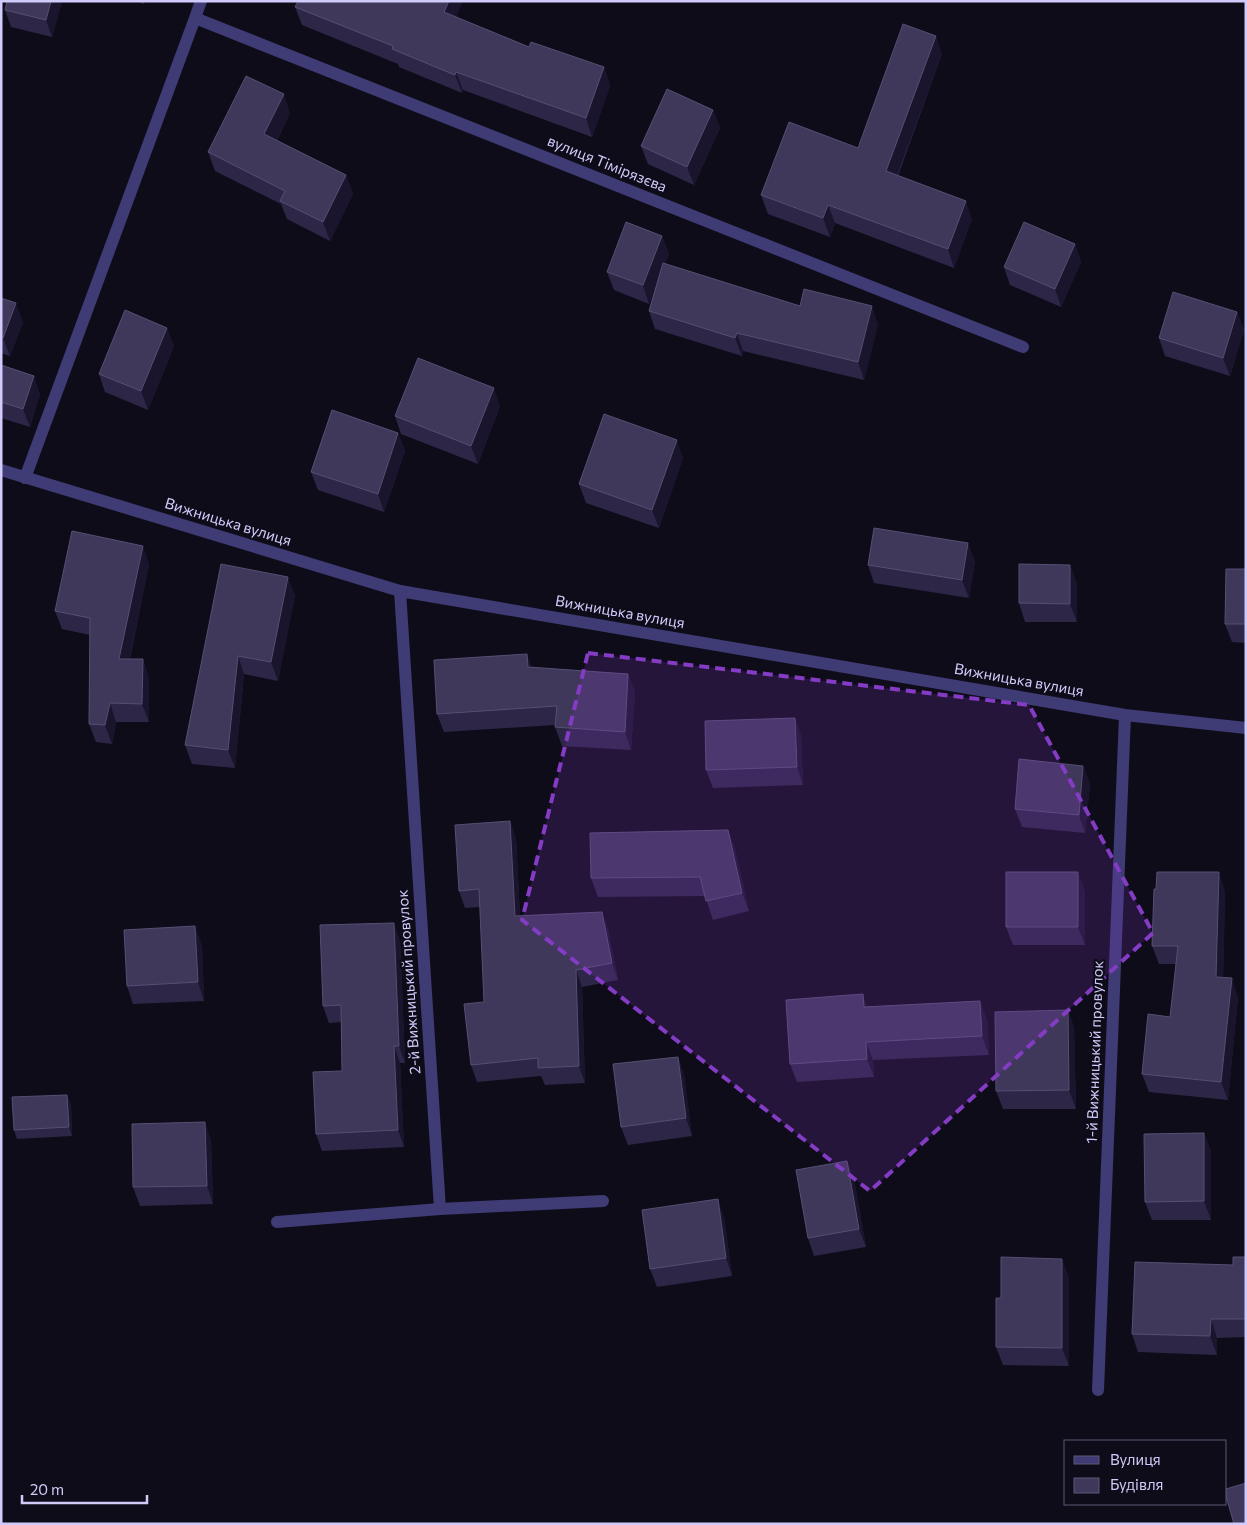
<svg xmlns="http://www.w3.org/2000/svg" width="1247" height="1525" font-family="Commissioner,sans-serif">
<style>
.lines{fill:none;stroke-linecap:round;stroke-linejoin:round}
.service{stroke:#3e3b75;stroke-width:12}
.minor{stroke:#3e3b75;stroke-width:12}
.wall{fill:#2d2647}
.shaded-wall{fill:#1a142d}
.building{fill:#3f385a;stroke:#564f73}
.marked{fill:#843cc5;fill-opacity:0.2;stroke:#843cc5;stroke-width:4;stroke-dasharray:10 6;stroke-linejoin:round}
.labels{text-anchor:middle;stroke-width:4.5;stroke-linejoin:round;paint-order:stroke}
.street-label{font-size:15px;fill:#d0cbfa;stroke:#0f0c1a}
</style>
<rect width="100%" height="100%" fill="#0f0c1a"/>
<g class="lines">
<path class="service" d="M 440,1209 L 603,1201"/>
<path class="minor" d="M 201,1 L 195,18 L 1023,347
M 1,470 L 400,591 L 1125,715 L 1246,728
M 25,478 L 195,18
M 277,1222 L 440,1209 L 400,591
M 1098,1390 L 1125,715"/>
</g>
<path class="wall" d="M 62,1 L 52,37 L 11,27 L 5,10 Z
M 135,1 L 145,1 L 144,4 Z
M 295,7 L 456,17 L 529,47 L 604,67 L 610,86 L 592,137 L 463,90 L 462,93 L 399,67 L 398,64 L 302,25 Z
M 942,54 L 898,176 L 972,219 L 954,268 L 835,223 L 830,237 L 768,214 L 761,195 L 858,148 Z
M 713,110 L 720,128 L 694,185 L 648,164 L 641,146 Z
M 290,113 L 277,141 L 346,175 L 353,194 L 330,241 L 287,219 L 281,204 L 215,171 L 208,152 Z
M 662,236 L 669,254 L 665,264 L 800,306 L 878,324 L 864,380 L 743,351 L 742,356 L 655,329 L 649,311 L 657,283 L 649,304 L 614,290 L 607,272 Z
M 1075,244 L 1081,262 L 1061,307 L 1010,285 L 1004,267 Z
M 1,298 L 23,322 L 10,356 L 1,353 Z
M 1237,312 L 1244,330 L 1230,376 L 1165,356 L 1159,338 Z
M 174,346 L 148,410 L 105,392 L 99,374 Z
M 1,365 L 40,394 L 30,427 L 1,418 Z
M 500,406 L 478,464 L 401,434 L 395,416 Z
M 398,433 L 405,451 L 384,512 L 318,490 L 311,472 Z
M 683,458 L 659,528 L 586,503 L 579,484 Z
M 975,561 L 969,598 L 874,583 L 868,565 Z
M 149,564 L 130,659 L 149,677 L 149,722 L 116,722 L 112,744 L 96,742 L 89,724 L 90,635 L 62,629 L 55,611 Z
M 221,564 L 295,595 L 278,681 L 244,674 L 235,768 L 192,764 L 185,745 Z
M 1246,569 L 1246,643 L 1232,642 L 1225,624 Z
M 1077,583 L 1077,622 L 1025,622 L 1019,603 Z
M 532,667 L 628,674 L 635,692 L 631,750 L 562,746 L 555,727 L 555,725 L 444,732 L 437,714 Z
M 795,718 L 801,736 L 803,785 L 713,788 L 706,770 Z
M 1083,766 L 1090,784 L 1085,833 L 1022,827 L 1015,809 Z
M 510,821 L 516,839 L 520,916 L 608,929 L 618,980 L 582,987 L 585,1083 L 545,1085 L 541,1076 L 477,1082 L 471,1065 L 484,1002 L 480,907 L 465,908 L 459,891 Z
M 728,830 L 735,849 L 749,911 L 713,920 L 705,896 L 598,897 L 591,878 Z
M 1085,891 L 1085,945 L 1013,945 L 1006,927 Z
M 1225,891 L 1223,978 L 1238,997 L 1228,1100 L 1149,1092 L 1142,1074 L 1170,1017 L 1176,964 L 1159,964 L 1152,946 Z
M 400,940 L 405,1063 L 400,1063 L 404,1147 L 322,1151 L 316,1134 L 342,1071 L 341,1022 L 329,1023 L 323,1006 Z
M 202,945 L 204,1001 L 133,1004 L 127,986 Z
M 867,1006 L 987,1019 L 989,1055 L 873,1060 L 874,1077 L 797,1082 L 790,1064 Z
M 1068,1010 L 1074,1028 L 1076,1109 L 1003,1109 L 996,1091 Z
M 678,1057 L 684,1075 L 692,1136 L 628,1145 L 621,1127 Z
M 67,1095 L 71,1104 L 72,1136 L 17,1139 L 14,1130 Z
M 1204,1133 L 1211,1152 L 1211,1220 L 1152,1220 L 1145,1202 Z
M 211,1140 L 213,1204 L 140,1206 L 133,1187 Z
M 847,1161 L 854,1179 L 866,1247 L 814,1256 L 808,1238 Z
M 724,1217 L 732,1276 L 657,1287 L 650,1269 Z
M 1246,1257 L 1246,1337 L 1217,1338 L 1217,1355 L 1138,1352 L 1132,1334 Z
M 1069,1277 L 1069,1366 L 1003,1365 L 996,1347 L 1001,1298 Z"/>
<path class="shaded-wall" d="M 51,1 L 62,1 L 52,37 L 46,20 Z
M 449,1 L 463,1 L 451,30 L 444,12 Z
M 936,36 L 942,54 L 892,189 L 886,171 Z
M 604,67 L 610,86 L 592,137 L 586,118 Z
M 456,72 L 463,90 L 462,93 L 455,75 Z
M 284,94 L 290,113 L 271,153 L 264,134 Z
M 713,110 L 720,128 L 694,185 L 687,167 Z
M 346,175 L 353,194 L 330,241 L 323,222 Z
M 966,201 L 972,219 L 954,268 L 948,249 Z
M 828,205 L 835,223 L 830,237 L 823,218 Z
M 662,236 L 669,254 L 649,304 L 643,285 Z
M 1075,244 L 1081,262 L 1061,307 L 1055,289 Z
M 16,303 L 23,322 L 10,356 L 3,338 Z
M 872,306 L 878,324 L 864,380 L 858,362 Z
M 1237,312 L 1244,330 L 1230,376 L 1223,358 Z
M 167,328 L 174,346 L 148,410 L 141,391 Z
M 737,333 L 743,351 L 742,356 L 735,338 Z
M 34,376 L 40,394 L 30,427 L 23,409 Z
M 494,388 L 500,406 L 478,464 L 471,446 Z
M 398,433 L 405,451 L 384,512 L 378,494 Z
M 677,440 L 683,458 L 659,528 L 652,510 Z
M 968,543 L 975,561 L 969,598 L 962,580 Z
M 143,546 L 149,564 L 126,677 L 119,659 Z
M 1070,565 L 1077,583 L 1077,622 L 1070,604 Z
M 288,577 L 295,595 L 278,681 L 271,662 Z
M 527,654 L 534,672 L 528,667 Z
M 238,656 L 244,674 L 235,768 L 228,750 Z
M 143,659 L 149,677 L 149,722 L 142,704 Z
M 628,674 L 635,692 L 631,750 L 625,732 Z
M 110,703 L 116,722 L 112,744 L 105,725 Z
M 795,718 L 801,736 L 803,785 L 797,767 Z
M 1083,766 L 1090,784 L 1085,833 L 1079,815 Z
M 510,821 L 516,839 L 521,933 L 515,916 Z
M 728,830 L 735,849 L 749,911 L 742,893 Z
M 1078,872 L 1085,891 L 1085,945 L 1078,927 Z
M 1219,872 L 1225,891 L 1223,995 L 1216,977 Z
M 602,912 L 608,929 L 618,980 L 612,963 Z
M 394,923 L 400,940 L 405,1063 L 399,1046 Z
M 195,926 L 202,945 L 204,1001 L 198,982 Z
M 576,970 L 582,987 L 585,1083 L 579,1066 Z
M 1232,978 L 1238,997 L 1228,1100 L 1221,1082 Z
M 863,994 L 869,1012 L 864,1007 Z
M 980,1001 L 987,1019 L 989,1055 L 982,1036 Z
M 1068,1010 L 1074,1028 L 1076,1109 L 1069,1090 Z
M 866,1042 L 873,1060 L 874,1077 L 867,1059 Z
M 394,1046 L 400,1063 L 404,1147 L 398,1130 Z
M 678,1057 L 684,1075 L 692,1136 L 686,1118 Z
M 67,1095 L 71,1104 L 72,1136 L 69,1127 Z
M 205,1122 L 211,1140 L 213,1204 L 207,1186 Z
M 1204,1133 L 1211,1152 L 1211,1220 L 1204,1201 Z
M 847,1161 L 854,1179 L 866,1247 L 859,1229 Z
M 718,1199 L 724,1217 L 732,1276 L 726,1258 Z
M 1062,1259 L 1069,1277 L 1069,1366 L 1062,1348 Z
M 1211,1319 L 1217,1338 L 1217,1355 L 1210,1336 Z"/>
<path class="building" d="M 7,1 L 51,1 L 46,20 L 5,10 Z
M 298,1 L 449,1 L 444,12 L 529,47 L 531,42 L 604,67 L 586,118 L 456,72 L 455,75 L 392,49 L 393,46 L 295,7 Z
M 903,24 L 936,36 L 886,171 L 966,201 L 948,249 L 828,205 L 823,218 L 761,195 L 789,122 L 858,148 Z
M 246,76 L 284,94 L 264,134 L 346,175 L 323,222 L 280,201 L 285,191 L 208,152 Z
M 667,89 L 713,110 L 687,167 L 641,146 Z
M 626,222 L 662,236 L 643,285 L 607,272 Z
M 1024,222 L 1075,244 L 1055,289 L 1004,267 Z
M 663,263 L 800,306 L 804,289 L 872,306 L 858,362 L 737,333 L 735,338 L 649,311 Z
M 1173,292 L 1237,312 L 1223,358 L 1159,338 Z
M 1,298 L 16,303 L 3,338 L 1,337 Z
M 125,310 L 167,328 L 141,391 L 99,374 Z
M 418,358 L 494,388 L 471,446 L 395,416 Z
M 1,365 L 34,376 L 23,409 L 1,402 Z
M 332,410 L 398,433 L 378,494 L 311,472 Z
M 604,414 L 677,440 L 652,510 L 579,484 Z
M 874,528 L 968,543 L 962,580 L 868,565 Z
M 72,531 L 143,546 L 119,659 L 143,659 L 142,704 L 110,703 L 105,725 L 89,724 L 90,618 L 55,611 Z
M 221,564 L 288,577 L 271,662 L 238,656 L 228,750 L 185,745 Z
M 1019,564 L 1070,565 L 1070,604 L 1019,603 Z
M 1226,569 L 1246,569 L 1246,624 L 1225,624 Z
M 527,654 L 528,667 L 628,674 L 625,732 L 555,727 L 557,706 L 437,714 L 434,660 Z
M 795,718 L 797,767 L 706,770 L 705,721 Z
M 1019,759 L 1083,766 L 1079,815 L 1015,809 Z
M 510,821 L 515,916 L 602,912 L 612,963 L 576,970 L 579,1066 L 538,1068 L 538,1058 L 471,1065 L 464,1004 L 484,1002 L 479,889 L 459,891 L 455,825 Z
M 728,830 L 742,893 L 706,901 L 700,877 L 591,878 L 590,833 Z
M 1006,872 L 1078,872 L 1078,927 L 1006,927 Z
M 1157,872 L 1219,872 L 1216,977 L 1232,978 L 1221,1082 L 1142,1074 L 1148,1014 L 1170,1017 L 1178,946 L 1152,946 L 1154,889 L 1156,889 Z
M 394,923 L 399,1046 L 394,1046 L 398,1130 L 316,1134 L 313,1072 L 342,1071 L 341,1005 L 323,1006 L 320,925 Z
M 195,926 L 198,982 L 127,986 L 124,930 Z
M 863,994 L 864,1007 L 980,1001 L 982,1036 L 866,1042 L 867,1059 L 790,1064 L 786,1000 Z
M 1068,1010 L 1069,1090 L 996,1091 L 995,1012 Z
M 678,1057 L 686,1118 L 621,1127 L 613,1064 Z
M 67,1095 L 69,1127 L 14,1130 L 12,1097 Z
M 205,1122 L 207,1186 L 133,1187 L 132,1124 Z
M 1204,1133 L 1204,1201 L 1145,1202 L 1144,1134 Z
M 847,1161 L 859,1229 L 808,1238 L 796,1170 Z
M 718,1199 L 726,1258 L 650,1269 L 642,1210 Z
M 1001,1257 L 1062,1259 L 1062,1348 L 996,1347 L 996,1298 L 1001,1298 Z
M 1233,1257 L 1246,1257 L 1246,1319 L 1211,1319 L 1210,1336 L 1132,1334 L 1135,1262 L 1233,1265 Z
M 1246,1483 L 1246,1524 L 1234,1524 L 1226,1496 L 1226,1489 Z"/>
<path class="marked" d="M 588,653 L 1029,705 L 1153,933 L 870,1191 L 522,920 Z"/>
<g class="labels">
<g class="street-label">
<text transform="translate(607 164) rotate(22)" y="5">вулиця Тімірязєва</text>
<text transform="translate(228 522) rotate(17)" y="5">Вижницька вулиця</text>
<text transform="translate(620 612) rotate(10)" y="5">Вижницька вулиця</text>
<text transform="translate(1019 680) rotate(10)" y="5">Вижницька вулиця</text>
<text transform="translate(409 982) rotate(-94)" y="5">2-й Вижницький провулок</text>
<text transform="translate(1095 1052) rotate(-88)" y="5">1-й Вижницький провулок</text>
</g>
</g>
<rect width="1247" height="1525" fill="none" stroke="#d0cbfa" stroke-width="5"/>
<rect x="1064" y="1440" width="162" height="65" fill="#0f0c1a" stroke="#5c5874"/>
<rect x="1074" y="1456" width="25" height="8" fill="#3e3b75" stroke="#5c5874"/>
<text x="1110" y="1465" font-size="15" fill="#d0cbfa">Вулиця</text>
<rect x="1074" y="1478" width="25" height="15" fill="#3f385a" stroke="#5c5874"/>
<text x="1110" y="1490" font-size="15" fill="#d0cbfa">Будівля</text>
<path d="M22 1495v8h125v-8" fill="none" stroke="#d0cbfa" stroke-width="2.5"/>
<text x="30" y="1495" font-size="15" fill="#d0cbfa" stroke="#0f0c1a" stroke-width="4" paint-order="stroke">20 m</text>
</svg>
